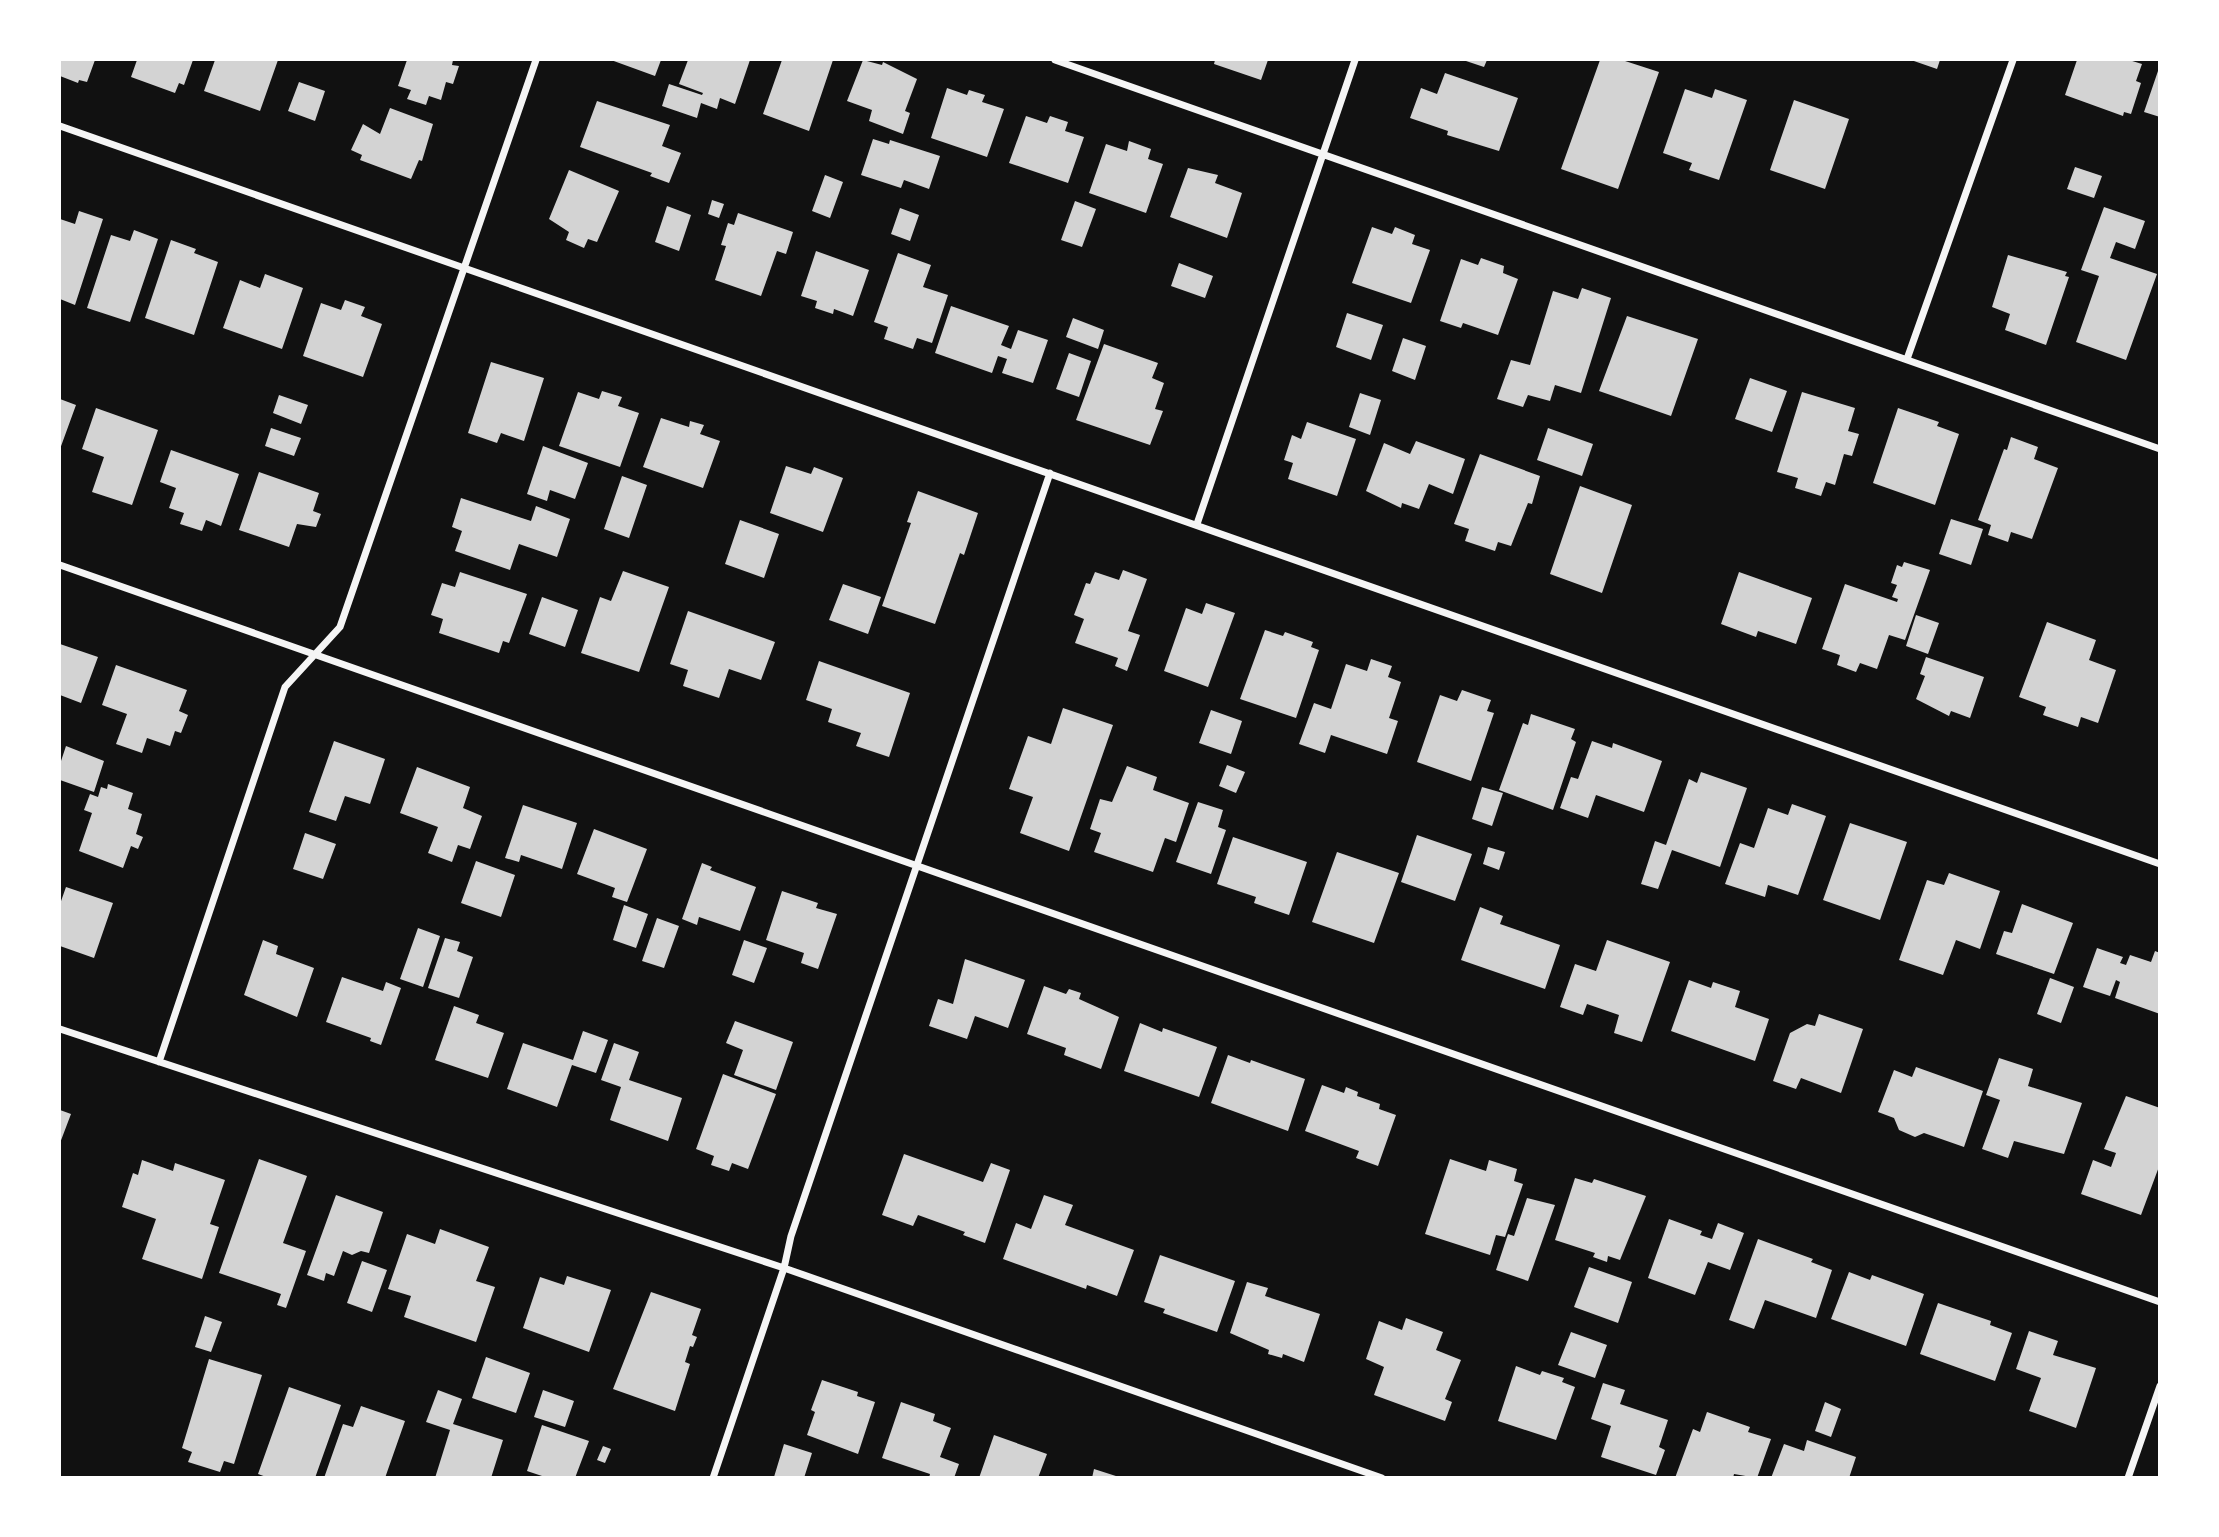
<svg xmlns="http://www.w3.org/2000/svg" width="2219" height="1537" font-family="'Exo 2',sans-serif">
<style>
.building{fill:#d3d3d3}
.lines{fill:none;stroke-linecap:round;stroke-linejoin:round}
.minor{stroke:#f5f5f5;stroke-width:7}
</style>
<rect width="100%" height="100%" fill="#111"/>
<path class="building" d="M 60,60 L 95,60 L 87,82 L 79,80 L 78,83 L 60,76 Z
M 137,60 L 193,60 L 184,85 L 179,83 L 175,93 L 131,77 Z
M 215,60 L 278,60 L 260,111 L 204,91 Z
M 407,60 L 453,60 L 452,65 L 459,66 L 453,84 L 446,82 L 441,100 L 429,96 L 426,105 L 407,99 L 411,90 L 398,86 Z
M 611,60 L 661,60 L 655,76 Z
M 688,60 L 750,60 L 735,104 L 720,98 L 717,109 L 701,103 L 697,118 L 662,106 L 669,84 L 702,95 L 703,93 L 679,84 Z
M 782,60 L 833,60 L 809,131 L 763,114 Z
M 863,60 L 882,65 L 883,62 L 917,79 L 905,111 L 910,113 L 903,134 L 869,121 L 872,110 L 847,101 Z
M 1215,60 L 1268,60 L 1261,80 L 1214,64 Z
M 1463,60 L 1487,60 L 1484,67 Z
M 1600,60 L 1622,60 L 1659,72 L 1618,189 L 1561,169 Z
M 1911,60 L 1940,60 L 1937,69 Z
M 2077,60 L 2129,60 L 2142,64 L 2136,81 L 2141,83 L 2131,114 L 2124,112 L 2123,116 L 2065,95 Z
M 2159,68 L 2160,68 L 2160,117 L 2144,112 Z
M 1445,73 L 1518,98 L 1499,151 L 1447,135 L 1448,131 L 1410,118 L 1421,88 L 1437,94 Z
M 299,82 L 325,91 L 315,121 L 288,111 Z
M 947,88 L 967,95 L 969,90 L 985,95 L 982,102 L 1004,109 L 987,157 L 931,138 Z
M 1685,89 L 1712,98 L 1715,89 L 1747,100 L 1719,180 L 1689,170 L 1692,163 L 1663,153 Z
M 1794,100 L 1849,119 L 1825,189 L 1770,170 Z
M 597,101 L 670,125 L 662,146 L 681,153 L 669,183 L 650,176 L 652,173 L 580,147 Z
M 390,108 L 433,124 L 422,161 L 419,160 L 411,179 L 360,160 L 362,155 L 351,150 L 363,124 L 380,134 Z
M 1026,116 L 1047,123 L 1050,116 L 1068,122 L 1065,131 L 1084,137 L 1068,183 L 1009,163 Z
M 873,139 L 889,144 L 890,140 L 940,156 L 929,189 L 904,180 L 901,188 L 861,175 Z
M 1129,141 L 1151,149 L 1148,159 L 1163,164 L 1146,213 L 1089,193 L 1106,144 L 1127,151 Z
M 2075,167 L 2102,176 L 2094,198 L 2067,189 Z
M 1188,168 L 1218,175 L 1215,183 L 1242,193 L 1227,238 L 1170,217 Z
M 569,170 L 619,191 L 597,242 L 588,239 L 584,248 L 566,240 L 569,232 L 549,219 Z
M 825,175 L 843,182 L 830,218 L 812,211 Z
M 712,200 L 724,204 L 719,218 L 708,214 Z
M 1075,201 L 1096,209 L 1082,247 L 1061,240 Z
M 667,206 L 691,215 L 679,251 L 655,242 Z
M 2104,207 L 2145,221 L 2135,249 L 2116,242 L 2110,258 L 2157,274 L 2126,360 L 2076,342 L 2099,276 L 2081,270 Z
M 900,208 L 919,215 L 910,241 L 891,234 Z
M 79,211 L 103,219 L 75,305 L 60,299 L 60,219 L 75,224 Z
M 738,213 L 793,232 L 786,254 L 777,251 L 761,296 L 715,280 L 726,246 L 721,245 L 728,223 L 734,225 Z
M 1372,227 L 1392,234 L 1395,227 L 1415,235 L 1412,244 L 1430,250 L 1411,303 L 1352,283 Z
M 134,230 L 158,239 L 130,322 L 87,308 L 111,235 L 130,241 Z
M 171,240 L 196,249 L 194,253 L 218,262 L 194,335 L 145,318 Z
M 816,251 L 869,270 L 853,316 L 834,309 L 833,314 L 815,308 L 817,301 L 801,296 Z
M 898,253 L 931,265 L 923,287 L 948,295 L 932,343 L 917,338 L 913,349 L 884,339 L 888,327 L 874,322 Z
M 2008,255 L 2067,272 L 2065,276 L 2069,277 L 2046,345 L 2005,330 L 2010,314 L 1992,307 Z
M 1481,258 L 1504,266 L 1503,273 L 1518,279 L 1498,335 L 1463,323 L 1461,328 L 1440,321 L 1461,259 L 1478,265 Z
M 1179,263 L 1213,276 L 1205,298 L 1171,286 Z
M 265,274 L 303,288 L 282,349 L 223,328 L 240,280 L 260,288 Z
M 1582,288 L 1611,298 L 1581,393 L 1555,385 L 1550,401 L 1528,395 L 1523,407 L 1497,399 L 1511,360 L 1530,365 L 1553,291 L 1578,299 Z
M 345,300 L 365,307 L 361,316 L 382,324 L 363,377 L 303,356 L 321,303 L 341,310 Z
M 951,306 L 1009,326 L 1001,345 L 1011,349 L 1018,330 L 1048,340 L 1033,383 L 1002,373 L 1007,359 L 998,356 L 992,373 L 935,353 Z
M 1347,313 L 1383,325 L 1371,360 L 1336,347 Z
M 1627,316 L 1698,339 L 1671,416 L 1599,391 Z
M 1073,318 L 1104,330 L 1098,349 L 1066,337 Z
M 1403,338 L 1426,346 L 1415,380 L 1392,371 Z
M 1104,344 L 1158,363 L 1152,378 L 1164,383 L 1155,409 L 1163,411 L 1150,445 L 1076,420 Z
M 1069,353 L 1091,361 L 1079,397 L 1056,389 Z
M 491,362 L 544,378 L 524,441 L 501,433 L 497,443 L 468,433 Z
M 1750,378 L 1787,391 L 1772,432 L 1735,419 Z
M 602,391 L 622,397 L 618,406 L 639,413 L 620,467 L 559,446 L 578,392 L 599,399 Z
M 1802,392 L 1855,408 L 1848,431 L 1859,434 L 1852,456 L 1844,454 L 1835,485 L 1826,482 L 1821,496 L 1795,488 L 1798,478 L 1777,472 Z
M 1360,393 L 1381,400 L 1370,435 L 1349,427 Z
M 279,395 L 308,405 L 301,424 L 273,413 Z
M 60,399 L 76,405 L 60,449 Z
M 96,408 L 158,430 L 132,505 L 92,492 L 104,457 L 82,449 Z
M 1898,408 L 1939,422 L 1937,426 L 1959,434 L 1935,505 L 1873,483 Z
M 661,418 L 689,427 L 690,421 L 704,425 L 700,434 L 720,441 L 703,488 L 643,467 Z
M 1307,422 L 1356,439 L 1337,496 L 1288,479 L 1293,463 L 1284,460 L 1292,435 L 1301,439 Z
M 271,428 L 301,438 L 294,456 L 265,446 Z
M 1548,428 L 1593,444 L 1582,476 L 1537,460 Z
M 2011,437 L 2038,447 L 2034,459 L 2058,468 L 2032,539 L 2011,532 L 2008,542 L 1988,535 L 1991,525 L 1978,520 L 2004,449 L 2007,450 Z
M 1416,441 L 1465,459 L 1453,494 L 1429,484 L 1419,509 L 1402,503 L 1401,508 L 1366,491 L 1384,443 L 1410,454 Z
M 543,446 L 588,463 L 575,499 L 550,490 L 547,501 L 527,494 Z
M 171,450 L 239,474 L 221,526 L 206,520 L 202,531 L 180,524 L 184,513 L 169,508 L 176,488 L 160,482 Z
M 1480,454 L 1540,476 L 1532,504 L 1528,503 L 1511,546 L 1498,542 L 1495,551 L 1465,541 L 1469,529 L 1454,524 Z
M 786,466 L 811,474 L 814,467 L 843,478 L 823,532 L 770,513 Z
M 259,472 L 319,493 L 313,511 L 321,514 L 316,527 L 297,524 L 289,547 L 239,530 Z
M 622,476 L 647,485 L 629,538 L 604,529 Z
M 1580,486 L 1632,505 L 1602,593 L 1550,574 Z
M 918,491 L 978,513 L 964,555 L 960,553 L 935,624 L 882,606 L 911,523 L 907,522 Z
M 461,498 L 531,521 L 536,506 L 570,519 L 557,557 L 519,544 L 510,570 L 455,551 L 462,531 L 452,527 Z
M 1951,519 L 1983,529 L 1971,565 L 1939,554 Z
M 740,520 L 779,534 L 764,578 L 725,564 Z
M 1904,562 L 1930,570 L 1905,640 L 1889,635 L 1877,669 L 1860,663 L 1856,672 L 1837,665 L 1840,655 L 1822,649 L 1845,584 L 1897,602 L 1898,599 L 1892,597 L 1897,585 L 1891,583 L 1897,565 L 1902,567 Z
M 1123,570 L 1147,579 L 1128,631 L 1140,635 L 1127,671 L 1115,666 L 1118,658 L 1075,643 L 1084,619 L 1074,615 L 1086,583 L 1090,584 L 1095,572 L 1119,580 Z
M 623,571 L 669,587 L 639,672 L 581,653 L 600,597 L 611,601 Z
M 460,572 L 527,594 L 509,643 L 503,641 L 499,653 L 439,633 L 443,619 L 431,615 L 442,583 L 455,587 Z
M 1739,572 L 1812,598 L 1796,644 L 1758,631 L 1756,637 L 1721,624 Z
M 843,584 L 881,597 L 868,634 L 829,620 Z
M 542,597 L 578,610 L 565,647 L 529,634 Z
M 1206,603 L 1235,613 L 1208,687 L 1164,671 L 1186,608 L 1202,614 Z
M 688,611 L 775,642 L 761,680 L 729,669 L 719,698 L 683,686 L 688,670 L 670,664 Z
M 1916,615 L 1939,623 L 1928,654 L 1906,646 Z
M 2047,622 L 2096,640 L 2089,660 L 2116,670 L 2098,723 L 2081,717 L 2078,727 L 2043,715 L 2046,707 L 2019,697 Z
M 1265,630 L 1283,636 L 1285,632 L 1313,642 L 1311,647 L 1319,650 L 1296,718 L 1240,699 Z
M 60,644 L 98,657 L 81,703 L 60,695 Z
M 1926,657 L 1984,677 L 1970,718 L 1951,711 L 1949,716 L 1916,699 L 1925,676 L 1920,674 Z
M 1371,659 L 1392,666 L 1388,677 L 1401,682 L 1389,718 L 1398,721 L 1387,754 L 1331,735 L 1325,753 L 1299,744 L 1314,703 L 1331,709 L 1346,664 L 1367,671 Z
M 819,661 L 910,693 L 889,757 L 856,746 L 861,733 L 828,722 L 832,709 L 806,700 Z
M 116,665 L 187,690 L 179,711 L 188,715 L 181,733 L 175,731 L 170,746 L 147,738 L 142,753 L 116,744 L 127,714 L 102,705 Z
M 1462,690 L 1491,700 L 1487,711 L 1494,713 L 1471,781 L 1417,762 L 1440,695 L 1457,701 Z
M 1063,708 L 1113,725 L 1069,851 L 1020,833 L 1033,797 L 1009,789 L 1028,736 L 1051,744 Z
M 1211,710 L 1242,721 L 1231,754 L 1199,743 Z
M 1531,714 L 1575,729 L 1571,739 L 1576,742 L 1553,810 L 1499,790 L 1523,723 L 1528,725 Z
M 334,741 L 385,759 L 370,804 L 345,796 L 336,821 L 309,812 Z
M 1592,741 L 1612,748 L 1613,743 L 1662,761 L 1644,812 L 1596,795 L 1588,818 L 1560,808 L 1571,777 L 1578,779 Z
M 66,746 L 104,761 L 94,792 L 60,780 L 60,764 Z
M 1227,765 L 1245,772 L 1236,793 L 1219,786 Z
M 1127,766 L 1157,777 L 1153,790 L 1189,803 L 1176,842 L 1165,838 L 1153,872 L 1094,852 L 1101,833 L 1090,829 L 1100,799 L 1112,802 Z
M 417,767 L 470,787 L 463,808 L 482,816 L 470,849 L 458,845 L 452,862 L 428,853 L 438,827 L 400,813 Z
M 1701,772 L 1747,788 L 1720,867 L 1672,850 L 1658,889 L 1641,884 L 1655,841 L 1666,845 L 1689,779 L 1697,783 Z
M 108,784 L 133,793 L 128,809 L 142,814 L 136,834 L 143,837 L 138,849 L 131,846 L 123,868 L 79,851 L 92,813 L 84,810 L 90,794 L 98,797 L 101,787 L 107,789 Z
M 1482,787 L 1503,793 L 1492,826 L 1472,819 Z
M 1198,802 L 1223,810 L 1218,827 L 1226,830 L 1211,874 L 1176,862 Z
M 1792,804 L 1826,816 L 1798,895 L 1768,885 L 1765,897 L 1725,884 L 1740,843 L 1754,848 L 1768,808 L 1788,815 Z
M 523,805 L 577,823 L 562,869 L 521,855 L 519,862 L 505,858 Z
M 1850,823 L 1907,842 L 1880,920 L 1823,900 Z
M 594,829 L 647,849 L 627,902 L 612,897 L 615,888 L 577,874 Z
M 305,833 L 336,844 L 323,879 L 293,869 Z
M 1417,835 L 1472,854 L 1455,901 L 1401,882 Z
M 1233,837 L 1307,862 L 1289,915 L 1254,903 L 1256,897 L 1217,884 Z
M 1488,847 L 1505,852 L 1499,870 L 1483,864 Z
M 1337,852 L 1399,873 L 1374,943 L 1312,922 Z
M 476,861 L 515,875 L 501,917 L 461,903 Z
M 702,863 L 712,867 L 710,870 L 756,887 L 740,931 L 699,917 L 697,925 L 682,919 Z
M 1949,873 L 2000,891 L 1980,949 L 1956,940 L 1943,975 L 1899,960 L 1927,880 L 1944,885 Z
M 66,887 L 113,903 L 94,958 L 60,946 L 60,904 Z
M 782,891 L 818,903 L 816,908 L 837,914 L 818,969 L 801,963 L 804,953 L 766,940 Z
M 2022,904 L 2073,923 L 2054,974 L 1996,954 L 2004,931 L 2012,933 Z
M 624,905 L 648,914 L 636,948 L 613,940 Z
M 1480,907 L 1503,916 L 1500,924 L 1560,945 L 1545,989 L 1461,960 Z
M 657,918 L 679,926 L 664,968 L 642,961 Z
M 418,928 L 440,936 L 423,987 L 400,979 Z
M 445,938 L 460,942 L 457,951 L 473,957 L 459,998 L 428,988 Z
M 263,940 L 278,946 L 276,954 L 314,968 L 297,1017 L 244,995 Z
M 744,940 L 767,948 L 754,983 L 732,975 Z
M 1607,940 L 1670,962 L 1642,1042 L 1614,1033 L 1619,1015 L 1587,1004 L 1583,1015 L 1560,1007 L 1575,964 L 1596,971 Z
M 2097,948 L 2123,957 L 2120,963 L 2126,965 L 2130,955 L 2151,962 L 2155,951 L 2160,953 L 2160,1014 L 2115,998 L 2120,982 L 2116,980 L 2110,996 L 2083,987 Z
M 965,959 L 1025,980 L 1008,1028 L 975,1016 L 967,1039 L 929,1026 L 938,999 L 953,1004 Z
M 342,977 L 383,991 L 386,982 L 401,988 L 381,1045 L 370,1041 L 371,1038 L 326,1022 Z
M 2050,978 L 2074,987 L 2061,1023 L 2037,1014 Z
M 1689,980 L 1711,988 L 1713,982 L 1740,991 L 1735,1007 L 1769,1019 L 1755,1061 L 1671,1031 Z
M 1044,986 L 1066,994 L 1069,989 L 1081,993 L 1079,999 L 1119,1017 L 1101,1069 L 1064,1055 L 1066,1048 L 1027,1034 Z
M 454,1006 L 479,1015 L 476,1023 L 504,1033 L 488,1078 L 435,1060 Z
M 1819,1014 L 1863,1029 L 1841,1093 L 1801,1078 L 1796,1089 L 1773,1081 L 1790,1033 L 1807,1024 L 1815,1026 Z
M 735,1021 L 793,1042 L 776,1090 L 734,1075 L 743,1050 L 726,1043 Z
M 1140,1023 L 1162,1032 L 1163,1028 L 1217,1047 L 1199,1097 L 1124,1071 Z
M 583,1031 L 608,1040 L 596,1073 L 572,1065 L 557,1107 L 507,1089 L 523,1043 L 573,1060 Z
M 614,1043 L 639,1052 L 629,1080 L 682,1098 L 668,1141 L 610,1120 L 621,1087 L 601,1080 Z
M 1228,1055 L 1250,1063 L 1251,1060 L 1305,1079 L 1288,1131 L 1211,1103 Z
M 1999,1058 L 2033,1069 L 2028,1086 L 2082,1103 L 2064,1154 L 2014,1141 L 2008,1158 L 1982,1149 L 2000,1100 L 1986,1095 Z
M 1916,1067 L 1983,1091 L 1964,1147 L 1924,1133 L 1915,1137 L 1899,1130 L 1894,1118 L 1878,1112 L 1894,1070 L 1912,1077 Z
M 723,1074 L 776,1094 L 748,1169 L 732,1163 L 729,1171 L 711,1165 L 714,1156 L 696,1149 Z
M 1322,1085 L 1344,1093 L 1346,1087 L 1358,1092 L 1357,1096 L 1380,1104 L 1379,1109 L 1396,1115 L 1378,1166 L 1356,1158 L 1359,1151 L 1305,1131 Z
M 2126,1096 L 2160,1108 L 2160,1164 L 2141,1215 L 2081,1194 L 2093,1160 L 2111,1167 L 2116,1153 L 2104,1149 Z
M 60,1110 L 71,1114 L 60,1143 Z
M 904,1154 L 983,1182 L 991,1163 L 1010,1170 L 985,1243 L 963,1235 L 965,1232 L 918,1215 L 913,1226 L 882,1215 Z
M 259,1159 L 307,1176 L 283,1243 L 306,1251 L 286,1308 L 277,1305 L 281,1294 L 219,1273 Z
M 1450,1159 L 1486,1171 L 1489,1160 L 1517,1169 L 1514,1181 L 1523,1184 L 1505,1237 L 1496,1235 L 1490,1255 L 1425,1234 Z
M 142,1160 L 173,1171 L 175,1163 L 225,1180 L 210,1224 L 219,1227 L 202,1279 L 142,1259 L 156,1219 L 122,1207 L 133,1173 L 138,1175 Z
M 1575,1178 L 1592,1183 L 1594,1179 L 1646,1196 L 1620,1260 L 1608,1256 L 1607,1262 L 1593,1257 L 1595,1253 L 1555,1240 Z
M 336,1195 L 383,1212 L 369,1253 L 361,1251 L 352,1255 L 343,1251 L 334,1276 L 326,1273 L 324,1281 L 307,1275 Z
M 1044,1195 L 1073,1205 L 1065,1225 L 1134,1250 L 1117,1296 L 1087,1285 L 1086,1289 L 1003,1259 L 1016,1223 L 1031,1229 Z
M 1527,1198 L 1555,1205 L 1528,1281 L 1496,1270 L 1508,1234 L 1514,1236 Z
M 1669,1219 L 1702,1231 L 1700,1235 L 1712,1239 L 1718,1223 L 1744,1233 L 1730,1270 L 1708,1262 L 1695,1295 L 1648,1278 Z
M 440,1229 L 489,1247 L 476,1281 L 495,1287 L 476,1342 L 404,1317 L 411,1296 L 388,1289 L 407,1234 L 435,1244 Z
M 1758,1239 L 1813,1259 L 1811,1262 L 1832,1270 L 1816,1318 L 1765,1300 L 1754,1329 L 1729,1320 Z
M 1160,1255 L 1235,1281 L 1217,1332 L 1163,1313 L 1165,1309 L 1144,1302 Z
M 362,1261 L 387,1270 L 372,1312 L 347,1303 Z
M 1589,1267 L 1632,1282 L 1618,1323 L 1574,1307 Z
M 1849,1272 L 1870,1280 L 1872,1275 L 1924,1294 L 1906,1346 L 1831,1319 Z
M 567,1276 L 611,1290 L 589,1352 L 523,1328 L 540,1277 L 564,1285 Z
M 1247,1282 L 1268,1288 L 1265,1296 L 1320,1314 L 1304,1362 L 1283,1354 L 1282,1358 L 1268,1354 L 1269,1350 L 1230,1333 Z
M 651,1292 L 701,1309 L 692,1335 L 697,1337 L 693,1347 L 690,1346 L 685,1362 L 690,1364 L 675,1411 L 613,1389 Z
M 1938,1303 L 1991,1321 L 1990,1325 L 2012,1333 L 1995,1381 L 1920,1354 Z
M 205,1316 L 222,1322 L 211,1352 L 195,1347 Z
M 1406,1318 L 1443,1332 L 1436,1350 L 1461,1360 L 1445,1399 L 1452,1402 L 1445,1421 L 1374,1395 L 1384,1367 L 1366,1359 L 1379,1321 L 1402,1330 Z
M 2029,1331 L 2058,1341 L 2053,1355 L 2096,1368 L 2076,1428 L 2029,1411 L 2041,1378 L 2016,1369 Z
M 1571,1332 L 1607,1345 L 1595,1378 L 1558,1365 Z
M 486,1357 L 530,1373 L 516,1413 L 472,1398 Z
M 209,1359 L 262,1375 L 234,1464 L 224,1461 L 220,1472 L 188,1462 L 192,1452 L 182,1448 Z
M 1516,1366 L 1540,1375 L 1542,1371 L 1564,1378 L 1562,1382 L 1575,1387 L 1556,1440 L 1498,1421 Z
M 822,1380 L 858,1392 L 857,1396 L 875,1402 L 858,1454 L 807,1435 L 815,1412 L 811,1410 Z
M 1603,1383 L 1625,1390 L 1620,1404 L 1668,1420 L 1659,1447 L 1665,1450 L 1656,1475 L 1601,1457 L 1611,1426 L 1591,1419 Z
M 289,1387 L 341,1405 L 315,1478 L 269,1478 L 258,1474 Z
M 438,1390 L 462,1399 L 453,1424 L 503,1440 L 491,1478 L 435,1478 L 450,1430 L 426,1422 Z
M 543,1390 L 574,1401 L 565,1427 L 534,1417 Z
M 901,1402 L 935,1414 L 933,1421 L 951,1428 L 940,1457 L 959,1464 L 954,1478 L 929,1478 L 930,1474 L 882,1458 Z
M 1825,1402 L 1841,1409 L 1831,1437 L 1815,1431 Z
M 361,1406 L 405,1421 L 385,1478 L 324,1478 L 343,1424 L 353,1427 Z
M 1707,1412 L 1750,1427 L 1748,1432 L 1771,1439 L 1757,1478 L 1734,1474 L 1733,1478 L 1675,1478 L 1693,1429 L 1700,1432 Z
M 542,1425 L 589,1441 L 575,1478 L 548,1478 L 527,1471 Z
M 994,1435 L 1047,1454 L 1038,1478 L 979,1478 Z
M 1807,1440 L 1856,1457 L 1849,1478 L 1771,1478 L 1784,1444 L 1804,1451 Z
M 784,1444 L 812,1453 L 804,1478 L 774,1477 Z
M 603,1446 L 611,1449 L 605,1463 L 597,1460 Z
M 1094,1469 L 1119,1477 L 1119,1478 L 1092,1478 Z"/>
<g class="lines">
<path class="minor" d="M 1055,60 L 2160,449
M 60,126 L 2160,864
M 1907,359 L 2013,60
M 1197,524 L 1355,60
M 60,565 L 2160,1302
M 60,1029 L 784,1268 L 1382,1478
M 159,1062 L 285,687 L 340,627 L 536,60
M 713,1478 L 784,1268 L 791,1236 L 1050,473
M 2128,1478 L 2160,1386"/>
</g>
<rect width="2219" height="1537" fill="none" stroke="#ffffff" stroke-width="122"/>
</svg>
